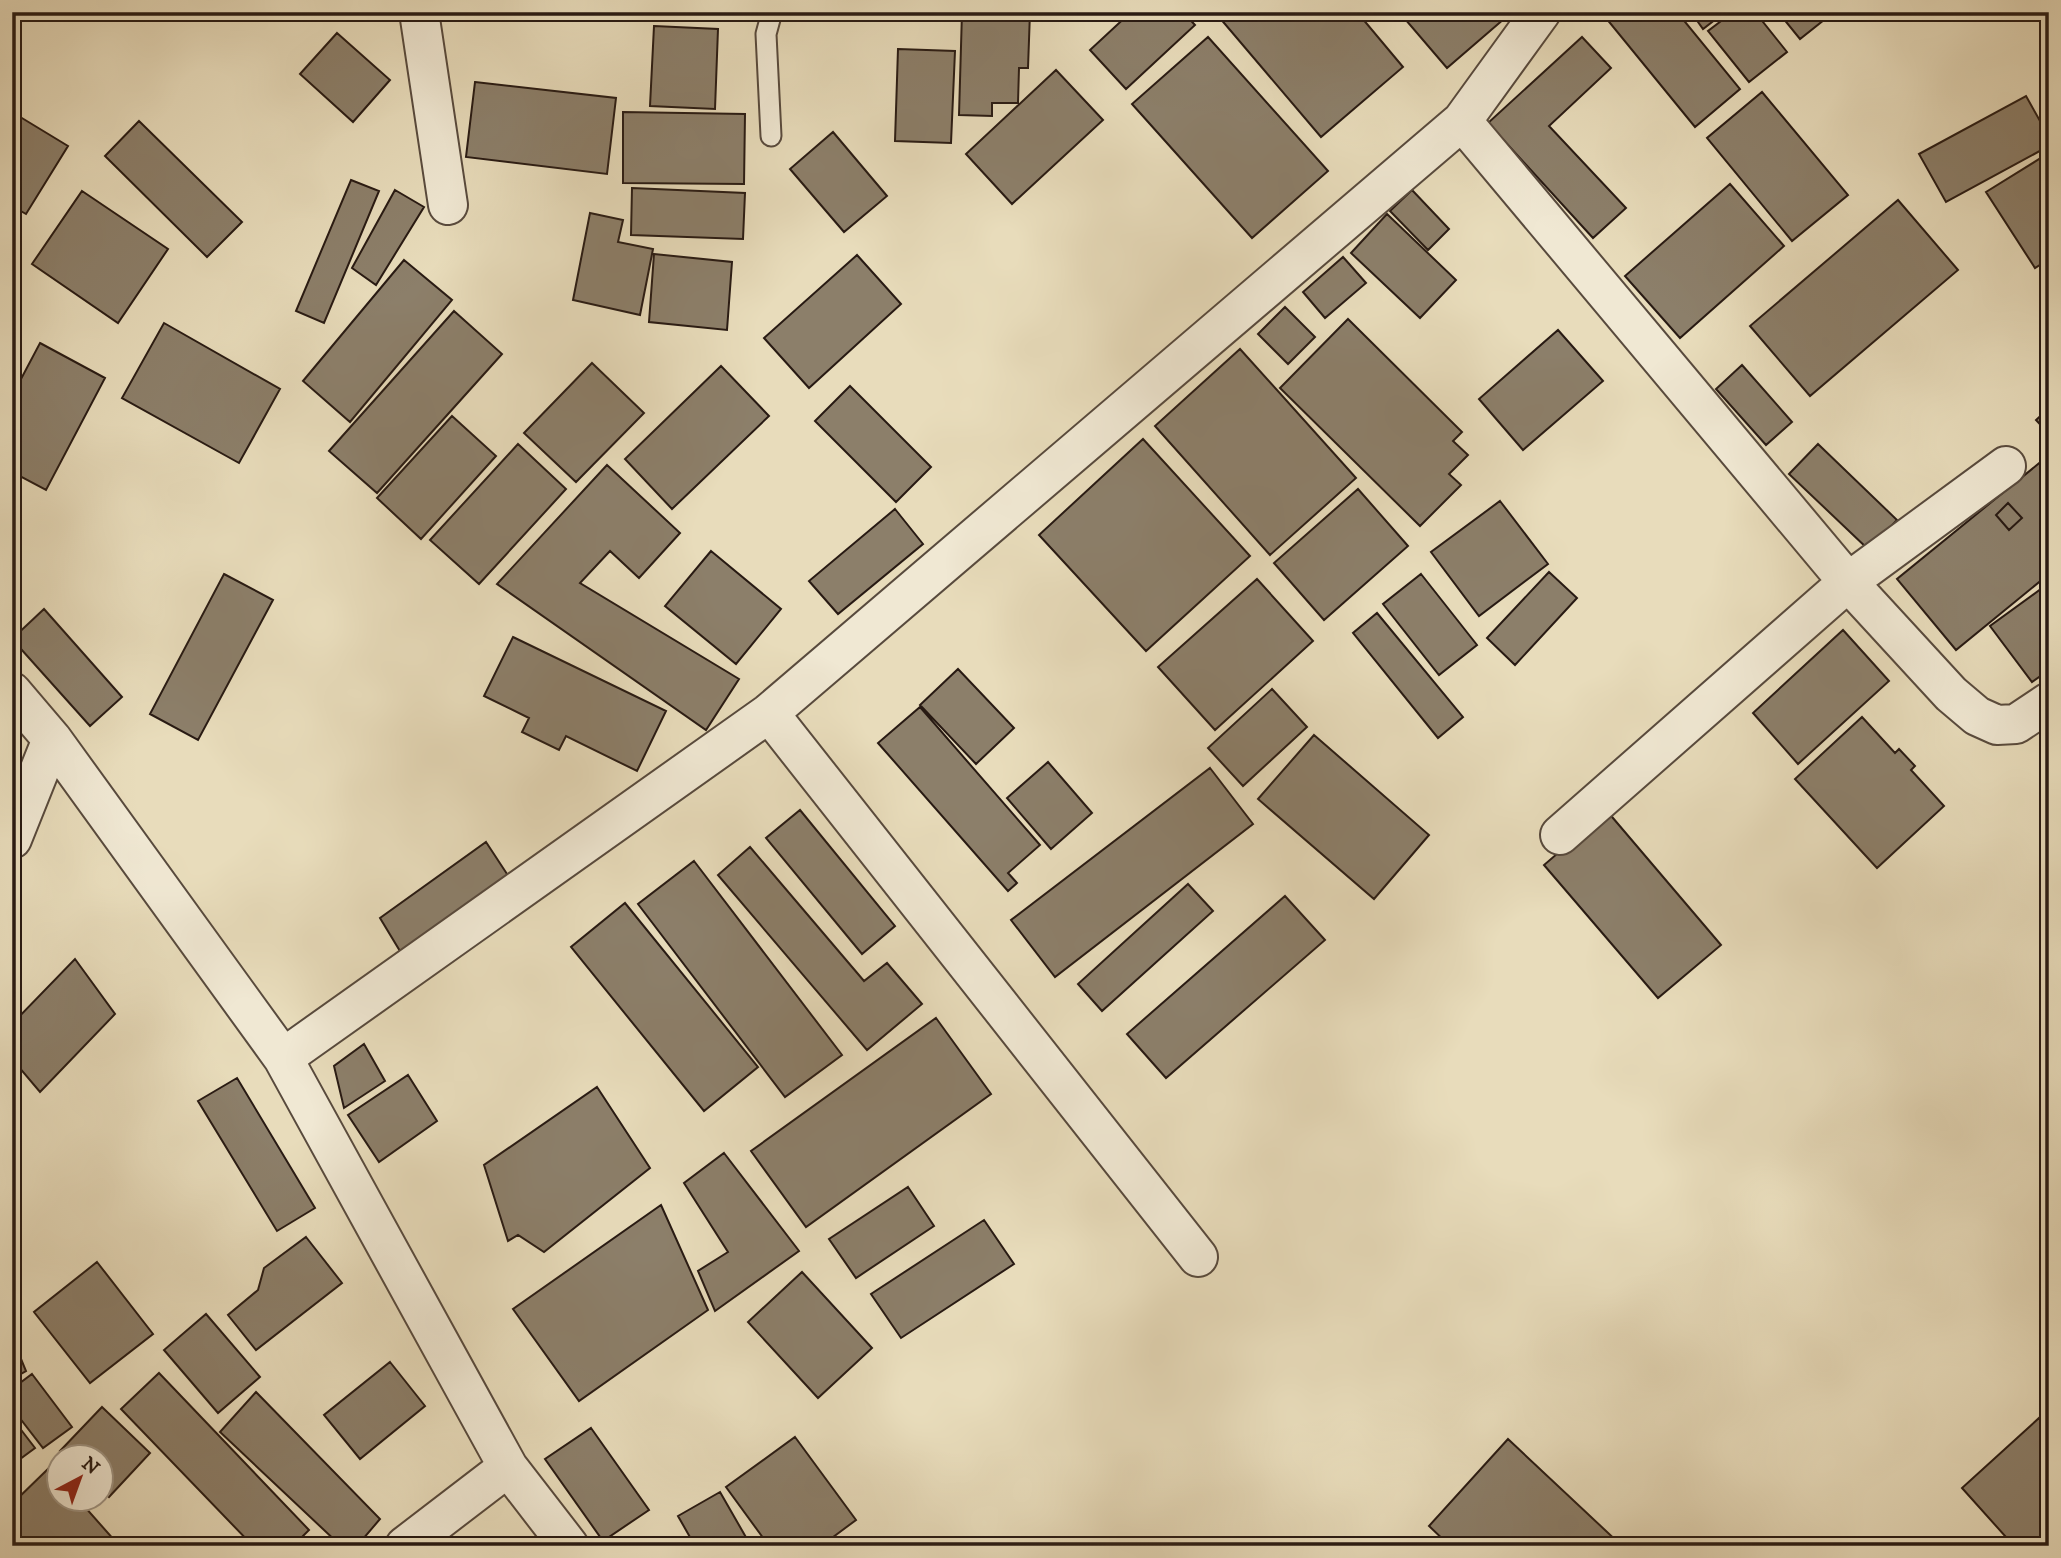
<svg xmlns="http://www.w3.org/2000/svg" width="2061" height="1558" font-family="'IM FELL DW Pica',serif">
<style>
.building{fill:#8c7f6a;stroke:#281a13;stroke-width:2}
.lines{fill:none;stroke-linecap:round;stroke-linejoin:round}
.service-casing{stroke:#584a3d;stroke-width:23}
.minor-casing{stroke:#584a3d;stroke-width:42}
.service{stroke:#f0e8d3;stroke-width:19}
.minor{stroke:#f0e8d3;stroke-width:38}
</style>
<rect width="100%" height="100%" fill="#e8dcbb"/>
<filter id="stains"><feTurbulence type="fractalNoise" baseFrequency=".00286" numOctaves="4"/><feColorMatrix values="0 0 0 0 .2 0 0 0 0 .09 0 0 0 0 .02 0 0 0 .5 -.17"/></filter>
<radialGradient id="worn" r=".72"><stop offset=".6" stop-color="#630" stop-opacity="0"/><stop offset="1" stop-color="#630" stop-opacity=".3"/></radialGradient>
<path class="building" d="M 625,12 L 713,12 L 712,21 Z
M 962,12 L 1030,12 L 1028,68 L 1019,68 L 1018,103 L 992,103 L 992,116 L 959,115 Z
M 1131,12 L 1183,12 L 1195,25 L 1126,89 L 1090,50 Z
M 1224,12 L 1357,12 L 1403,67 L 1321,137 L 1219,17 Z
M 1399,12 L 1512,12 L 1447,68 Z
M 1601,12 L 1677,12 L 1740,89 L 1695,127 Z
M 1691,12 L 1725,12 L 1703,29 Z
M 1733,12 L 1755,12 L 1787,52 L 1749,82 L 1708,31 Z
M 1778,12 L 1834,12 L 1800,39 Z
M 654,26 L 718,29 L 715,109 L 650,106 Z
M 337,33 L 390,80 L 353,122 L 300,74 Z
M 1208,37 L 1328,171 L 1252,238 L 1132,104 Z
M 1582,37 L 1611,68 L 1549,126 L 1626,208 L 1593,238 L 1488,123 Z
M 898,49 L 955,51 L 951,143 L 895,141 Z
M 1056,70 L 1103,120 L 1012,204 L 966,154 Z
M 475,82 L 616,98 L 607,174 L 466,157 Z
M 1762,92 L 1848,195 L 1792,241 L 1707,138 Z
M 2026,96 L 2049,137 L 2049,146 L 1946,202 L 1919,154 Z
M 12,112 L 68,146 L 26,214 L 12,206 Z
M 623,112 L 745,114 L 744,184 L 623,183 Z
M 139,121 L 242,222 L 207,257 L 105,156 Z
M 833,132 L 887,196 L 844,232 L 790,169 Z
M 2044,156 L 2049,164 L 2049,259 L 2035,268 L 1986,192 Z
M 351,180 L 379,191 L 324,323 L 296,311 Z
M 1730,184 L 1784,246 L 1680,338 L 1625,276 Z
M 632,188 L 745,193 L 743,239 L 631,235 Z
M 395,190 L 424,207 L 376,285 L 352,268 Z
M 1412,190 L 1449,229 L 1428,250 L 1390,211 Z
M 82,191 L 168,249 L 118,323 L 32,264 Z
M 1898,200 L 1958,270 L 1810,396 L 1750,326 Z
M 590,213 L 623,220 L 618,242 L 653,249 L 640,315 L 573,300 Z
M 1387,214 L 1456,280 L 1420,318 L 1351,253 Z
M 654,254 L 732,262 L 727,330 L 649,322 Z
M 857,255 L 901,304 L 809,388 L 764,338 Z
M 1343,257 L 1366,283 L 1325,318 L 1303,292 Z
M 404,260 L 452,300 L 350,422 L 303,381 Z
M 1285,307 L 1315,337 L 1288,364 L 1258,334 Z
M 454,311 L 502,354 L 377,493 L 329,451 Z
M 1348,319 L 1462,432 L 1453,441 L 1468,455 L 1449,474 L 1461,485 L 1420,526 L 1280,388 Z
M 164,323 L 280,389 L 239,463 L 122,398 Z
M 1558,330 L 1603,381 L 1523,450 L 1479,399 Z
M 40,343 L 105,378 L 46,490 L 12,472 L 12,396 Z
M 1240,349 L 1356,478 L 1270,555 L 1155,426 Z
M 592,363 L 644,413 L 576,482 L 524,433 Z
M 1742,365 L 1792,422 L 1766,445 L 1716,389 Z
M 721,366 L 769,416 L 672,509 L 625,459 Z
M 850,386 L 931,467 L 896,502 L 815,421 Z
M 2049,408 L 2049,434 L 2036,420 Z
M 452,416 L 496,456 L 421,539 L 377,498 Z
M 1143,439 L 1250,556 L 1146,651 L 1039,535 Z
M 518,444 L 566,489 L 479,584 L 430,540 Z
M 1818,444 L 1897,520 L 1869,550 L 1789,474 Z
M 2043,460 L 2049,467 L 2049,574 L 1956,650 L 1897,579 Z
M 607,465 L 680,533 L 639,578 L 610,551 L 580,583 L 739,679 L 706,730 L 497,584 Z
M 1358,489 L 1408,546 L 1324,620 L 1274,563 Z
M 1500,501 L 1548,564 L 1479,616 L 1431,552 Z
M 2008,503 L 2022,518 L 2009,530 L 1996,515 Z
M 895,509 L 923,544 L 838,614 L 809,581 Z
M 711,551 L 781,609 L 736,664 L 665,606 Z
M 1549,572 L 1577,598 L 1515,665 L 1487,638 Z
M 224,574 L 273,600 L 198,740 L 150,714 Z
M 1421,574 L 1477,645 L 1439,675 L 1383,604 Z
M 1257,579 L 1313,641 L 1215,730 L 1158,667 Z
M 2049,583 L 2049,670 L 2032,682 L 1990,626 Z
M 44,609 L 122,697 L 90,726 L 12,639 Z
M 1377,613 L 1463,717 L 1438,738 L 1353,633 Z
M 1843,630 L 1889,681 L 1798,764 L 1753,713 Z
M 513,637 L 666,711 L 637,771 L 566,736 L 559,750 L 522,732 L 529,718 L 484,696 Z
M 958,669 L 1014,728 L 976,764 L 920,705 Z
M 1272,689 L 1307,727 L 1243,786 L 1208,748 Z
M 920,707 L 1040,845 L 1008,873 L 1017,883 L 1008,891 L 878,743 Z
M 1862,717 L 1895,753 L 1899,749 L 1915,766 L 1911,770 L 1944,806 L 1877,868 L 1795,779 Z
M 1314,735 L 1429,835 L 1374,899 L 1258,799 Z
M 1048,762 L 1092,813 L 1051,849 L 1007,798 Z
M 1210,768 L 1253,824 L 1055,977 L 1011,920 Z
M 800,810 L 895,926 L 862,954 L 766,838 Z
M 1607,811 L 1721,945 L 1658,998 L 1544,865 Z
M 486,842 L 513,883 L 403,956 L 380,918 Z
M 750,847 L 864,981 L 887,963 L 922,1004 L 867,1050 L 718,875 Z
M 694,861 L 842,1055 L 785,1097 L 638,904 Z
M 1188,884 L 1213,911 L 1102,1011 L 1078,984 Z
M 1285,896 L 1325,940 L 1166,1078 L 1127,1034 Z
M 625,903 L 758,1067 L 704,1111 L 571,947 Z
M 75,959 L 115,1014 L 40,1092 L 12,1059 L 12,1024 Z
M 936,1018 L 991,1094 L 806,1227 L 751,1151 Z
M 364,1044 L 385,1081 L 344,1108 L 334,1066 Z
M 408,1075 L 437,1121 L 379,1162 L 348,1115 Z
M 237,1078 L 315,1208 L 277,1231 L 198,1101 Z
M 597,1087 L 650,1168 L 544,1252 L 518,1235 L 508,1241 L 484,1165 Z
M 724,1153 L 799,1251 L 715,1311 L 698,1271 L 728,1252 L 684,1183 Z
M 908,1187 L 934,1226 L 856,1278 L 829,1239 Z
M 661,1205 L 708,1310 L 579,1401 L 513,1309 Z
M 984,1220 L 1014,1264 L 901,1338 L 871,1294 Z
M 306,1237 L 342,1283 L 256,1350 L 228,1315 L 258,1290 L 264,1268 Z
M 97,1262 L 153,1334 L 90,1383 L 34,1312 Z
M 802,1272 L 872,1348 L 818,1398 L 748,1322 Z
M 206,1314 L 260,1377 L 218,1413 L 164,1350 Z
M 12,1337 L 26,1371 L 12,1379 Z
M 390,1362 L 425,1406 L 360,1459 L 324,1415 Z
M 159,1373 L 309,1530 L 293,1546 L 253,1546 L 121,1409 Z
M 32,1374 L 72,1427 L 43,1448 L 12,1408 L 12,1389 Z
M 256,1392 L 380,1519 L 357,1546 L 341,1546 L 220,1432 Z
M 102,1407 L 150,1453 L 109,1497 L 102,1490 L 102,1456 L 66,1456 L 60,1451 Z
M 12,1418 L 35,1448 L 12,1465 Z
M 2039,1418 L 2049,1428 L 2049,1546 L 2014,1546 L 1962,1488 Z
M 591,1428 L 649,1510 L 603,1541 L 545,1459 Z
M 795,1437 L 856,1520 L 821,1546 L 769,1546 L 726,1487 Z
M 1508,1439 L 1622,1546 L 1450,1546 L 1429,1526 Z
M 49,1468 L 60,1479 L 60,1498 L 77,1498 L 115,1541 L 110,1546 L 12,1546 L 12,1504 Z
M 720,1492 L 751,1546 L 695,1546 L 678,1516 Z"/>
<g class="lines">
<g class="service-casing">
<path id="service" d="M 771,136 L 766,34 L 772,12"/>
</g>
<g class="minor-casing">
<path id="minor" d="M 419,12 L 448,205
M 1462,121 L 1848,582 L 1951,694 L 1977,716 L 1997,725 L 2016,724 L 2049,702
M 12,692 L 52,739 L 283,1058 L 508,1467 L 569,1546
M 769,713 L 1198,1257
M 1560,835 L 1848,582 L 2006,466
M 12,839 L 52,739
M 283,1058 L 769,713 L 1462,121 L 1541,12
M 405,1546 L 508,1467"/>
</g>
<use href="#service" class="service"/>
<use href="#minor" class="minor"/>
</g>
<rect width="2061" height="1558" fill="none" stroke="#e8dcbb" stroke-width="42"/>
<rect x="14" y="14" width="2033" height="1530" fill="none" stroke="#281a13" stroke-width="3.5"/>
<rect x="21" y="21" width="2019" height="1516" fill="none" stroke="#281a13" stroke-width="2"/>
<g transform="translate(80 1478) rotate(41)"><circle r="33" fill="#f0e8d3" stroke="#a09686" stroke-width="2"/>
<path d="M0-5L12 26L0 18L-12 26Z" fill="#8f2418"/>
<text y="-10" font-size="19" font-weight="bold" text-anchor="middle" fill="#281a13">N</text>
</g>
<rect width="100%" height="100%" filter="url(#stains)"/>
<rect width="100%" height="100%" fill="url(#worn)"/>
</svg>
